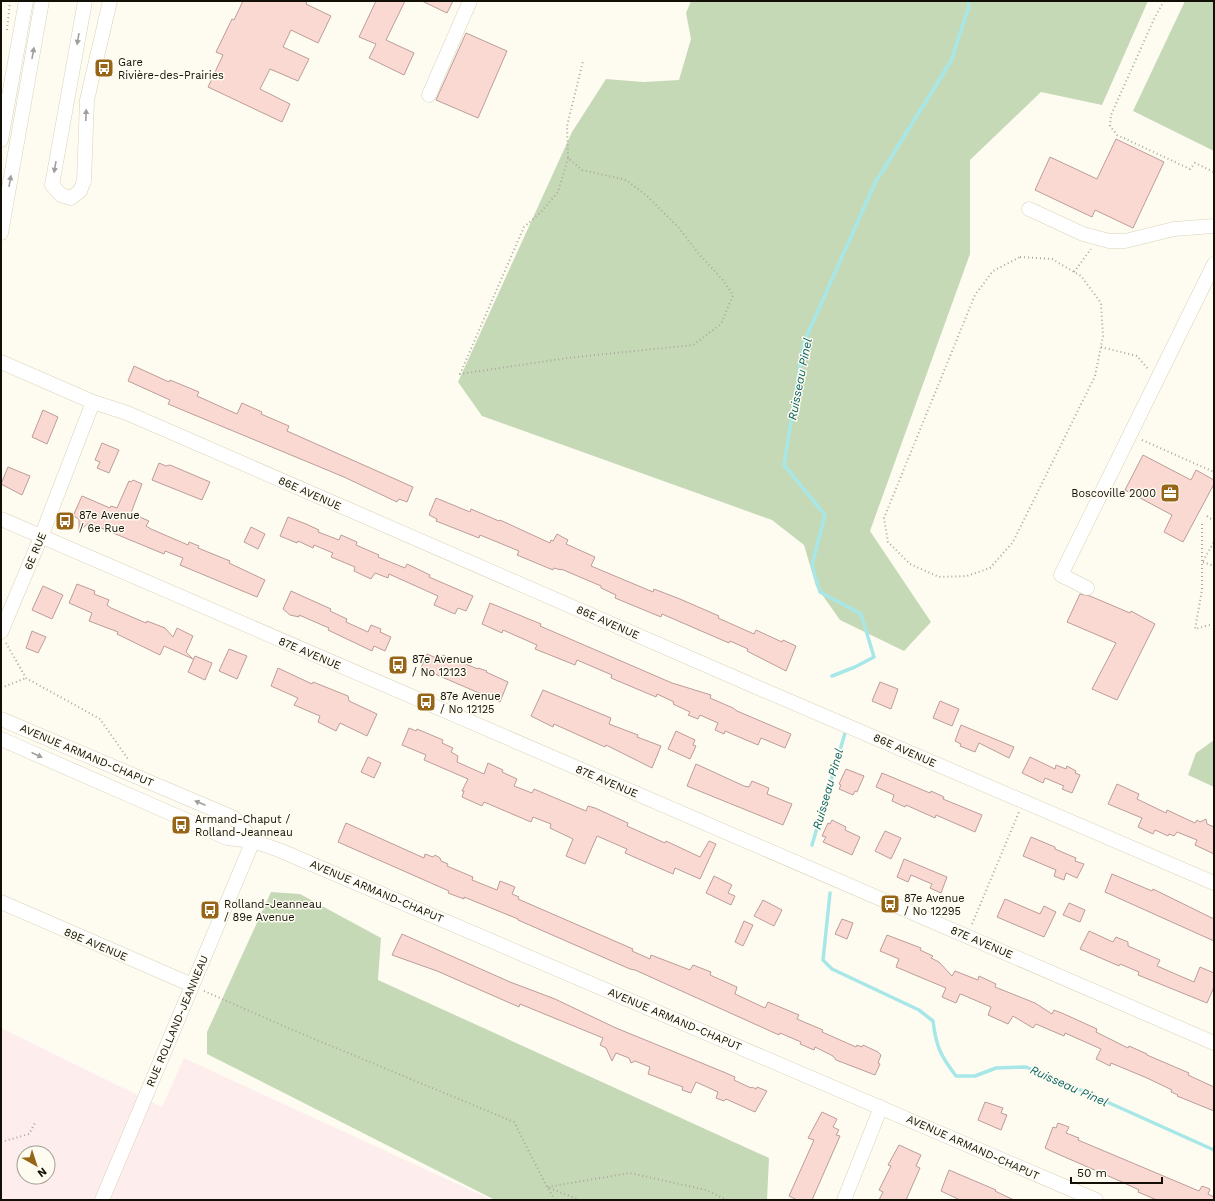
<svg xmlns="http://www.w3.org/2000/svg" width="1215" height="1201" font-family="'Work Sans',sans-serif">
<style>
.industrial{fill:#feeded;fill-rule:evenodd}
.green{fill:#c6d9b7}
.lines{fill:none;stroke-linecap:round;stroke-linejoin:round}
.stream{stroke:#a8e7e7;stroke-width:3.5}
.building{fill:#fad9d3;stroke:#bc9d99}
.minor-casing{stroke:#d8d2b7;stroke-width:15}
.path{stroke:#aaa89d;stroke-width:2;stroke-dasharray:1 3;stroke-linecap:butt}
.minor{stroke:#fff;stroke-width:14}
.oneway{fill:#a09f9b}
.labels{text-anchor:middle;stroke-width:3;stroke-linejoin:round;paint-order:stroke}
.poi-label{font-size:11px;fill:#110f06;stroke:#fefcf1;text-anchor:start}
.street-label{font-size:11px;fill:#110f06;stroke:#fefcf1}
.water-label{font-size:12px;font-style:italic;fill:#0c6566;stroke:#fefcf1}
</style>
<rect width="100%" height="100%" fill="#fefcf1"/>
<path class="industrial" d="M 1,1028 L 162,1107 L 184,1058 L 492,1200 L 1,1200 ZM 24,1153 L 48,1153 L 48,1177 L 24,1177 Z"/>
<path class="green" d="M 691,1 L 1148,1 L 1102,105 L 1041,92 L 970,160 L 970,254 L 870,531 L 931,622 L 904,651 L 840,620 L 816,586 L 804,545 L 772,520 L 482,416 L 458,382 L 572,132 L 606,79 L 643,82 L 679,80 L 691,39 L 686,13 Z
M 1185,1 L 1214,1 L 1214,151 L 1133,111 Z
M 1214,740 L 1214,787 L 1188,775 L 1196,753 Z
M 271,892 L 300,894 L 381,938 L 378,980 L 769,1158 L 767,1200 L 495,1200 L 207,1054 L 207,1032 Z"/>
<g class="lines">
<path class="stream" d="M 832,676 L 855,667 L 874,657 L 861,614 L 820,592 L 812,565 L 825,515 L 784,465 L 804,342 L 875,183 L 951,61 L 969,6 L 968,1
M 812,845 L 845,733
M 830,893 L 823,960 L 832,969 L 919,1010 L 933,1021 C 936,1046 940,1055 956,1076 L 975,1076 L 996,1068 L 1026,1067 L 1076,1088 L 1214,1150"/>
</g>
<path class="building" d="M 243,1 L 307,1 L 306,4 L 331,16 L 318,43 L 291,30 L 283,47 L 309,59 L 298,81 L 270,69 L 260,89 L 290,104 L 282,122 L 208,87 L 223,55 L 216,52 L 232,19 L 234,20 Z
M 376,1 L 405,1 L 386,40 L 414,53 L 404,75 L 369,58 L 376,44 L 359,37 Z
M 422,1 L 453,1 L 447,13 Z
M 466,33 L 507,51 L 478,118 L 436,100 Z
M 1116,139 L 1164,162 L 1133,228 L 1095,210 L 1092,217 L 1035,190 L 1050,157 L 1097,179 Z
M 134,366 L 169,382 L 170,380 L 199,392 L 197,396 L 237,414 L 242,403 L 262,412 L 261,414 L 289,426 L 287,431 L 413,487 L 407,502 L 399,499 L 397,502 L 344,477 L 168,404 L 170,400 L 128,381 Z
M 43,410 L 58,417 L 47,444 L 32,437 Z
M 102,443 L 119,450 L 109,473 L 97,468 L 100,462 L 95,460 Z
M 1143,455 L 1191,480 L 1196,470 L 1214,480 L 1214,484 L 1183,542 L 1164,532 L 1172,515 L 1125,490 Z
M 159,463 L 166,466 L 170,465 L 210,482 L 202,500 L 152,480 Z
M 8,467 L 30,476 L 22,495 L 1,484 Z
M 133,480 L 142,484 L 131,513 L 149,521 L 146,526 L 151,529 L 188,545 L 189,542 L 199,546 L 198,548 L 230,561 L 229,563 L 265,580 L 257,597 L 180,565 L 183,558 L 165,551 L 164,554 L 89,523 L 79,531 L 79,519 L 73,516 L 82,496 L 110,508 L 111,506 L 117,508 L 129,481 L 131,482 Z
M 436,498 L 470,512 L 471,509 L 499,521 L 500,520 L 550,543 L 551,540 L 553,541 L 557,534 L 568,540 L 566,544 L 595,557 L 591,566 L 653,592 L 654,589 L 680,599 L 719,616 L 718,618 L 754,634 L 756,630 L 782,642 L 783,640 L 796,646 L 786,671 L 747,651 L 748,649 L 730,641 L 729,643 L 662,614 L 661,617 L 615,598 L 616,595 L 601,588 L 601,586 L 594,583 L 561,569 L 561,570 L 554,568 L 553,570 L 517,555 L 519,551 L 480,535 L 479,538 L 436,521 L 437,519 L 429,515 Z
M 288,517 L 306,524 L 319,530 L 318,532 L 339,540 L 341,535 L 357,542 L 356,545 L 379,555 L 378,557 L 405,568 L 407,564 L 430,575 L 429,577 L 473,596 L 466,611 L 458,608 L 455,614 L 434,605 L 438,596 L 389,574 L 388,578 L 375,573 L 371,579 L 354,571 L 355,567 L 331,557 L 333,553 L 314,545 L 313,548 L 298,541 L 297,543 L 280,536 Z
M 251,527 L 265,534 L 258,549 L 244,542 Z
M 77,584 L 95,591 L 94,594 L 109,600 L 107,605 L 111,608 L 146,623 L 147,621 L 165,628 L 173,637 L 177,628 L 193,636 L 186,652 L 193,659 L 164,646 L 160,655 L 117,634 L 118,632 L 89,621 L 92,613 L 69,603 Z
M 43,586 L 63,595 L 52,619 L 32,610 Z
M 291,591 L 331,609 L 330,611 L 347,619 L 346,622 L 368,632 L 371,625 L 381,629 L 380,632 L 391,637 L 385,651 L 374,646 L 372,651 L 328,630 L 329,628 L 299,615 L 299,617 L 290,615 L 283,609 Z
M 1080,594 L 1090,596 L 1130,613 L 1131,611 L 1155,624 L 1117,700 L 1092,689 L 1116,643 L 1067,622 Z
M 490,603 L 541,624 L 540,626 L 672,683 L 711,695 L 710,698 L 733,708 L 737,711 L 791,734 L 785,748 L 761,738 L 758,745 L 725,731 L 724,734 L 715,730 L 718,723 L 700,715 L 698,719 L 688,715 L 690,712 L 673,704 L 674,702 L 657,694 L 656,697 L 611,678 L 612,675 L 577,660 L 575,665 L 535,649 L 537,645 L 503,630 L 502,633 L 482,624 Z
M 32,631 L 46,637 L 38,653 L 26,648 Z
M 229,649 L 247,656 L 237,679 L 219,671 Z
M 427,654 L 441,660 L 443,655 L 478,669 L 478,668 L 487,671 L 486,672 L 508,682 L 500,702 L 421,668 Z
M 195,656 L 212,663 L 205,680 L 188,672 Z
M 278,668 L 312,684 L 313,682 L 348,696 L 349,701 L 377,714 L 367,736 L 340,723 L 336,731 L 318,722 L 320,716 L 294,705 L 298,698 L 271,686 Z
M 880,682 L 898,689 L 891,709 L 872,701 Z
M 543,690 L 611,718 L 609,724 L 638,735 L 637,737 L 661,746 L 652,768 L 606,745 L 605,747 L 554,724 L 553,727 L 531,716 Z
M 940,701 L 959,709 L 952,726 L 933,718 Z
M 961,725 L 1014,747 L 1009,758 L 979,743 L 975,752 L 960,746 L 961,744 L 955,741 Z
M 409,728 L 416,731 L 417,729 L 443,740 L 442,743 L 453,748 L 451,752 L 458,756 L 457,762 L 484,774 L 488,763 L 503,770 L 502,772 L 517,779 L 514,786 L 532,793 L 534,789 L 586,811 L 588,806 L 595,808 L 628,823 L 627,826 L 665,843 L 666,841 L 700,857 L 709,841 L 716,844 L 700,879 L 675,868 L 673,874 L 625,853 L 627,849 L 597,836 L 585,864 L 566,856 L 573,839 L 550,828 L 551,824 L 533,817 L 531,822 L 484,802 L 482,806 L 462,797 L 464,791 L 462,791 L 468,779 L 424,760 L 426,755 L 402,745 Z
M 676,731 L 695,740 L 693,745 L 696,746 L 690,759 L 668,749 Z
M 368,757 L 381,763 L 374,778 L 361,772 Z
M 1030,757 L 1055,769 L 1056,765 L 1066,769 L 1067,766 L 1076,771 L 1075,773 L 1080,775 L 1072,793 L 1062,789 L 1064,786 L 1045,778 L 1043,783 L 1022,773 Z
M 696,764 L 744,786 L 749,787 L 752,781 L 769,788 L 767,794 L 792,804 L 783,825 L 687,786 Z
M 846,769 L 864,776 L 857,792 L 855,791 L 853,795 L 839,789 L 841,785 L 839,784 Z
M 882,773 L 930,793 L 931,791 L 944,797 L 943,799 L 982,815 L 975,832 L 936,815 L 935,818 L 906,805 L 905,807 L 892,801 L 894,795 L 876,787 Z
M 1117,784 L 1139,794 L 1137,799 L 1166,813 L 1167,810 L 1195,823 L 1197,820 L 1200,822 L 1206,819 L 1207,824 L 1214,827 L 1214,854 L 1195,845 L 1197,840 L 1177,832 L 1174,836 L 1169,834 L 1168,836 L 1155,830 L 1153,834 L 1138,827 L 1142,818 L 1108,804 Z
M 832,820 L 846,827 L 845,830 L 860,837 L 852,855 L 823,842 L 826,837 L 822,836 L 828,823 L 830,824 Z
M 346,823 L 424,858 L 425,854 L 433,857 L 435,855 L 440,858 L 441,861 L 448,864 L 447,866 L 473,877 L 472,880 L 497,890 L 500,881 L 515,887 L 512,894 L 519,897 L 518,899 L 633,949 L 632,951 L 650,959 L 651,955 L 690,970 L 693,965 L 711,972 L 710,975 L 737,987 L 735,994 L 765,1008 L 768,1002 L 799,1015 L 797,1019 L 823,1030 L 822,1032 L 856,1047 L 857,1045 L 862,1047 L 863,1045 L 878,1052 L 881,1055 L 878,1063 L 880,1064 L 875,1075 L 836,1060 L 833,1056 L 815,1047 L 814,1050 L 800,1044 L 801,1042 L 780,1033 L 779,1035 L 635,970 L 630,969 L 518,920 L 518,919 L 464,897 L 464,899 L 448,893 L 449,891 L 338,842 Z
M 885,831 L 901,838 L 891,859 L 875,851 Z
M 1031,837 L 1055,847 L 1055,849 L 1076,858 L 1075,861 L 1084,864 L 1077,878 L 1066,873 L 1064,880 L 1054,876 L 1056,870 L 1023,856 Z
M 904,859 L 947,877 L 941,893 L 930,888 L 932,884 L 911,875 L 908,882 L 897,877 Z
M 1112,874 L 1152,891 L 1153,889 L 1214,919 L 1214,941 L 1105,892 Z
M 714,876 L 732,885 L 728,893 L 735,896 L 731,905 L 706,893 Z
M 1005,899 L 1040,914 L 1044,906 L 1056,912 L 1044,937 L 997,917 Z
M 763,900 L 782,910 L 774,926 L 754,916 Z
M 1069,903 L 1085,910 L 1080,922 L 1063,915 Z
M 842,919 L 853,923 L 847,939 L 835,934 Z
M 744,921 L 753,925 L 743,946 L 735,942 Z
M 1089,931 L 1113,942 L 1116,937 L 1128,942 L 1128,946 L 1160,960 L 1157,966 L 1194,982 L 1200,967 L 1214,973 L 1214,987 L 1207,1003 L 1138,975 L 1139,972 L 1120,964 L 1119,966 L 1080,949 Z
M 402,934 L 510,982 L 555,999 L 616,1028 L 726,1073 L 735,1077 L 734,1080 L 751,1088 L 752,1087 L 756,1089 L 757,1087 L 767,1091 L 755,1112 L 726,1099 L 724,1101 L 716,1098 L 718,1092 L 696,1082 L 691,1093 L 682,1090 L 683,1087 L 648,1074 L 650,1067 L 635,1061 L 631,1063 L 629,1058 L 616,1053 L 612,1061 L 606,1048 L 600,1045 L 603,1038 L 520,1004 L 519,1007 L 437,971 L 392,955 Z
M 887,935 L 921,948 L 920,950 L 933,956 L 931,958 L 939,962 L 952,976 L 955,971 L 978,980 L 979,976 L 996,984 L 995,987 L 1035,1003 L 1052,1014 L 1054,1010 L 1064,1014 L 1097,1029 L 1096,1032 L 1128,1048 L 1129,1046 L 1147,1054 L 1147,1055 L 1189,1073 L 1188,1075 L 1214,1087 L 1214,1111 L 1177,1096 L 1178,1095 L 1171,1092 L 1172,1090 L 1147,1078 L 1111,1063 L 1110,1066 L 1096,1059 L 1101,1049 L 1065,1033 L 1064,1036 L 1036,1024 L 1033,1028 L 1013,1016 L 1008,1024 L 988,1015 L 991,1007 L 963,995 L 960,994 L 956,1003 L 942,997 L 946,988 L 896,967 L 899,959 L 880,951 Z
M 985,1102 L 1003,1108 L 1001,1113 L 1007,1115 L 1001,1130 L 978,1120 Z
M 822,1112 L 837,1119 L 833,1127 L 839,1130 L 836,1135 L 840,1136 L 812,1200 L 797,1200 L 789,1196 L 814,1140 L 808,1138 Z
M 1058,1123 L 1069,1127 L 1066,1133 L 1079,1138 L 1078,1140 L 1199,1191 L 1202,1186 L 1210,1189 L 1208,1194 L 1214,1197 L 1214,1200 L 1157,1200 L 1138,1192 L 1139,1190 L 1122,1182 L 1051,1151 L 1045,1148 L 1053,1127 L 1056,1128 Z
M 899,1145 L 921,1155 L 916,1166 L 920,1168 L 906,1200 L 879,1200 L 883,1192 L 879,1190 L 891,1166 L 888,1165 Z
M 949,1170 L 996,1190 L 995,1191 L 1014,1200 L 960,1200 L 941,1191 Z"/>
<g class="lines">
<g class="minor-casing">
<path id="minor" d="M 85,1 L 52,185 L 61,195 L 71,198 L 80,191 L 84,181 L 87,100 L 110,1
M 429,95 L 470,1
M 1,140 L 26,1
M 1029,209 L 1083,234 L 1109,241 L 1125,241 L 1174,229 L 1214,226
M 1,233 L 42,1
M 1,362 L 93,402 L 127,413 L 761,689 L 1214,883
M 1,519 L 1214,1043
M 1087,588 L 1061,575 L 1214,264
M 1,632 L 41,537 L 93,402
M 1,719 L 234,818 L 253,841
M 1,739 L 227,838 L 253,841 L 279,850 L 1096,1200
M 1,902 L 192,985
M 102,1200 L 253,841
M 844,1200 L 881,1107"/>
</g>
<path class="path" d="M 1164,1 L 1155,17 L 1111,115 L 1110,126 L 1117,135 L 1190,169 L 1195,163 L 1214,172
M 7,30 L 10,1
M 568,158 L 558,192 L 541,212 L 524,227 L 460,374 L 567,358 L 693,345 L 721,324 L 733,295 L 722,279 L 698,253 L 679,228 L 646,195 L 626,180 L 582,170 L 568,158 L 567,126 L 583,61
M 1020,257 L 1052,259 L 1081,276 L 1101,303 L 1103,336 L 1095,376 L 1013,542 L 990,568 L 967,576 L 939,577 L 910,564 L 888,542 L 884,518 L 975,295 L 993,271 Z
M 1074,272 L 1091,249
M 1101,347 L 1137,356 L 1148,369
M 1142,440 L 1214,472
M 1207,516 L 1214,521
M 1202,524 L 1202,590 L 1195,629 L 1210,625
M 1203,561 L 1214,542
M 1203,562 L 1214,566
M 6,643 L 26,678 L 100,719 L 128,759
M 1,688 L 26,678
M 972,924 L 1019,812
M 204,991 L 288,1028 L 514,1122 L 547,1187 L 580,1200
M 1,1142 L 29,1134 L 36,1121
M 555,1200 L 547,1187 L 630,1173 L 706,1190 L 727,1200"/>
<use href="#minor" class="minor"/>
</g>
<defs><path id="oneway-solid" d="M-6-.8H1V-3.2L6.5 0L1 3.2V.8H-6Z"/></defs>
<g class="oneway">
<use href="#oneway-solid" transform="translate(78 39) rotate(100)"/>
<use href="#oneway-solid" transform="translate(33 53) rotate(-80)"/>
<use href="#oneway-solid" transform="translate(86 115) rotate(-88)"/>
<use href="#oneway-solid" transform="translate(55 167) rotate(100)"/>
<use href="#oneway-solid" transform="translate(10 181) rotate(-80)"/>
<use href="#oneway-solid" transform="translate(37 755) rotate(24)"/>
<use href="#oneway-solid" transform="translate(200 803) rotate(-157)"/>
</g>
<defs>
<g id="bus-square" transform="scale(1)"><rect x="-9" y="-9" width="18" height="18" rx="4" fill="#976518" stroke="#fefcf1"/><path d="M-5-6H5V4H4V6H2V4H-2V6H-4V4H-5ZM-3.5-4V0h7V-4ZM-3.5 1.2v1.5H-2V1.2ZM2 1.2v1.5H3.5V1.2Z" fill="#fff"/></g>
<g id="office-square" transform="scale(1)"><rect x="-9" y="-9" width="18" height="18" rx="4" fill="#976518" stroke="#fefcf1"/><path d="M-6-3h4V-5.5h4V-3h4V5H-6ZM-1-4.5V-3h2v-1.5ZM-6 0V1H6V0Z" fill="#fff"/></g>
</defs>
<g fill-rule="evenodd">
<use href="#bus-square" x="104" y="68"/>
<use href="#office-square" x="1170" y="493"/>
<use href="#bus-square" x="65" y="521"/>
<use href="#bus-square" x="398" y="665"/>
<use href="#bus-square" x="426" y="702"/>
<use href="#bus-square" x="181" y="825"/>
<use href="#bus-square" x="890" y="904"/>
<use href="#bus-square" x="210" y="910"/>
</g>
<g class="labels">
<g class="poi-label">
<text x="118" y="66">Gare<tspan x="118" dy="13">Rivière-des-Prairies</tspan></text>
<text x="1156" y="497" text-anchor="end">Boscoville 2000</text>
<text x="79" y="519">87e Avenue<tspan x="79" dy="13">/ 6e Rue</tspan></text>
<text x="412" y="663">87e Avenue<tspan x="412" dy="13">/ No 12123</tspan></text>
<text x="440" y="700">87e Avenue<tspan x="440" dy="13">/ No 12125</tspan></text>
<text x="195" y="823">Armand-Chaput /<tspan x="195" dy="13">Rolland-Jeanneau</tspan></text>
<text x="904" y="902">87e Avenue<tspan x="904" dy="13">/ No 12295</tspan></text>
<text x="224" y="908">Rolland-Jeanneau<tspan x="224" dy="13">/ 89e Avenue</tspan></text>
</g>
<g class="street-label">
<text transform="translate(310 493) rotate(24)" y="4">86E AVENUE</text>
<text transform="translate(35 551) rotate(-67)" y="4">6E RUE</text>
<text transform="translate(608 622) rotate(24)" y="4">86E AVENUE</text>
<text transform="translate(310 653) rotate(23)" y="4">87E AVENUE</text>
<text transform="translate(905 750) rotate(24)" y="4">86E AVENUE</text>
<text transform="translate(87 755) rotate(23)" y="4">AVENUE ARMAND-CHAPUT</text>
<text transform="translate(607 781) rotate(23)" y="4">87E AVENUE</text>
<text transform="translate(377 891) rotate(23)" y="4">AVENUE ARMAND-CHAPUT</text>
<text transform="translate(982 942) rotate(23)" y="4">87E AVENUE</text>
<text transform="translate(96 944) rotate(23)" y="4">89E AVENUE</text>
<text transform="translate(675 1019) rotate(23)" y="4">AVENUE ARMAND-CHAPUT</text>
<text transform="translate(177 1021) rotate(-67)" y="4">RUE ROLLAND-JEANNEAU</text>
<text transform="translate(973 1147) rotate(24)" y="4">AVENUE ARMAND-CHAPUT</text>
</g>
<g class="water-label">
<text transform="translate(800 379) rotate(-79)" y="4">Ruisseau Pinel</text>
<text transform="translate(828 789) rotate(-74)" y="4">Ruisseau Pinel</text>
<text transform="translate(1069 1086) rotate(24)" y="4">Ruisseau Pinel</text>
</g>
</g>
<rect width="1215" height="1201" fill="none" stroke="#110f06" stroke-width="4"/>
<g transform="translate(36 1165) rotate(141)"><circle r="19" fill="#fefcf1" stroke="#9f9d93"/>
<path d="M0-3L7 15L0 10L-7 15Z" fill="#976518"/>
<text y="-6" font-size="11" font-weight="bold" text-anchor="middle" fill="#110f06">N</text>
</g>
<path d="M1071 1177v6h91v-6" fill="none" stroke="#110f06" stroke-width="2"/>
<text x="1077" y="1177" font-size="12" fill="#110f06" stroke="#fefcf1" stroke-width="3" paint-order="stroke">50 m</text>
</svg>
